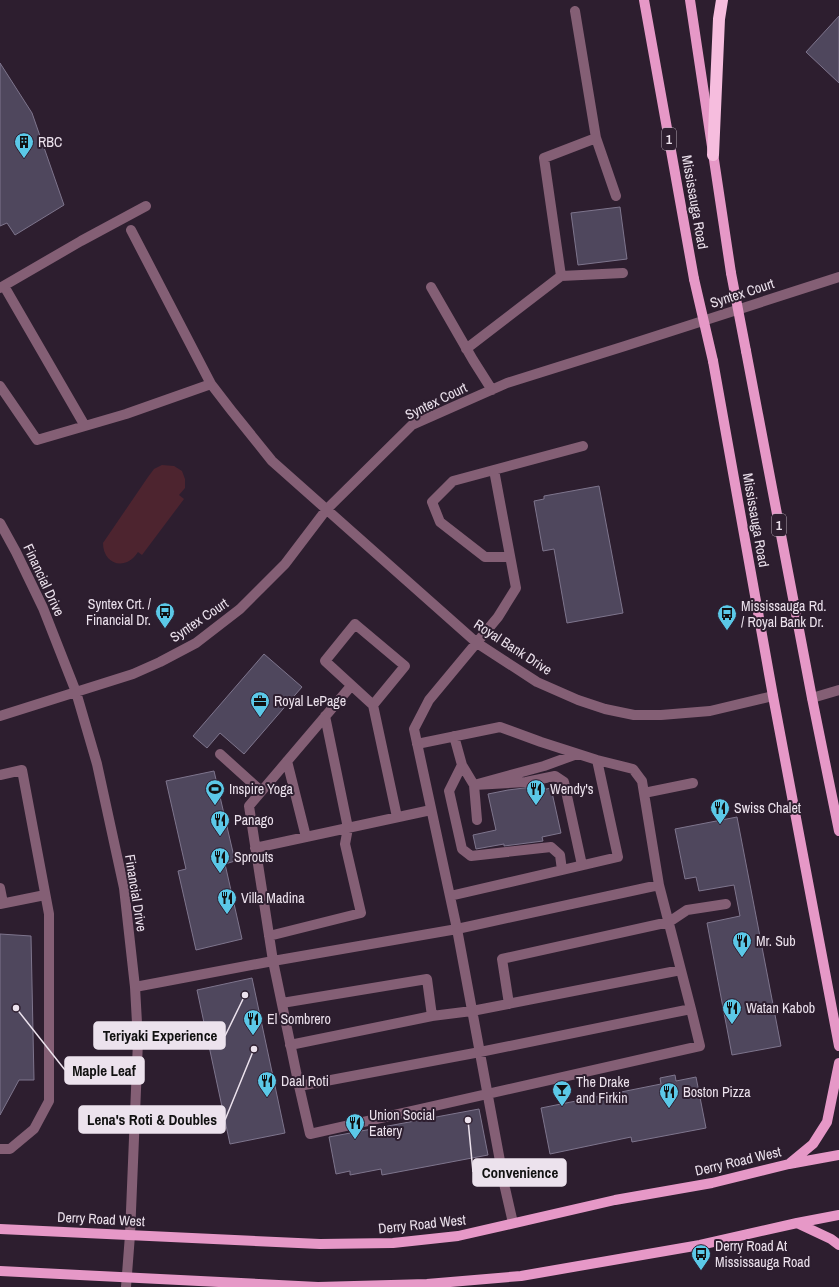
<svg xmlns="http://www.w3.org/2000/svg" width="839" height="1287" font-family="'Archivo Narrow',sans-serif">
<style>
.green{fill:#4d242f}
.building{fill:#4f475d;stroke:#7e758d}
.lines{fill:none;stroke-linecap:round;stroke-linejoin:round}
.minor{stroke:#845f75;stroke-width:10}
.major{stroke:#e698c7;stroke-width:10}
.highway{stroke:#f6bdde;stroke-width:12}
.major-bridge{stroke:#e698c7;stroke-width:10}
.labels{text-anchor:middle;stroke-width:4;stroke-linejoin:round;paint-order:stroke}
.shield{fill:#2d1e2f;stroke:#b3a7b4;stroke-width:1}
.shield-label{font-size:13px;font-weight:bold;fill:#ece2ed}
.poi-label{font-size:14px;fill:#ece2ed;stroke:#2d1e2f;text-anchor:start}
.street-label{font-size:14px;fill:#ece2ed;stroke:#2d1e2f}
.leader{fill:none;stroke:#ece2ed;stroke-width:1.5}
.callout-dot{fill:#ece2ed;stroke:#2d1e2f;stroke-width:1.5}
.callout{fill:#ece2ed;stroke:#ece2ed;stroke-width:1.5}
.callout-label{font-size:15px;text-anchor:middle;font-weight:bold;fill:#111}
</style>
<rect width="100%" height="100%" fill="#2d1e2f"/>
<path class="green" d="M 162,465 L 174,466 L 182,471 L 185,479 L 185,488 L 179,495 L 184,499 L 142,555 L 138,552 C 125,572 103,564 103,543 L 148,477 L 154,469 Z"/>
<path class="building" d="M 839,16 L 839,83 L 806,52 Z
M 0,63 L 32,113 L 64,205 L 15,235 L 7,223 L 0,226 Z
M 620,207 L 627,259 L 578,265 L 571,213 Z
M 599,486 L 623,613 L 567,623 L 554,549 L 543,551 L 534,501 L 544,499 L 544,496 Z
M 264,654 L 302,687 L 244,754 L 220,733 L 207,748 L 193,736 Z
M 214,771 L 235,861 L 225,864 L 242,939 L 196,950 L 178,871 L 186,869 L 166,781 Z
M 532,787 L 533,792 L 551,788 L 561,833 L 542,837 L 543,841 L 504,846 L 504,844 L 476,849 L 473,835 L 496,830 L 488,794 L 508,790 Z
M 737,817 L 781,1046 L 732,1055 L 707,923 L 740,916 L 734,885 L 699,891 L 696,877 L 685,879 L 675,829 Z
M 0,934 L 31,936 L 34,1080 L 19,1080 L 0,1115 Z
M 252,978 L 285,1133 L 230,1144 L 197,990 Z
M 675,1075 L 676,1081 L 696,1077 L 706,1128 L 632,1142 L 631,1137 L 550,1154 L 541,1108 L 661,1084 L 660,1078 Z
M 479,1109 L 488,1155 L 382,1175 L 381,1169 L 350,1175 L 350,1171 L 336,1174 L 329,1137 Z"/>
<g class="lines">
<path class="minor" d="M 575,11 L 596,138 L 616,196
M 131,230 L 211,384 L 231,410 L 272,461 L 477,643 L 537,682 L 578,700 L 605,709 L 634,715 L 661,715 L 710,711 L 773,696
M 561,276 L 544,158 L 596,138
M 4,286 L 85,426
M 431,287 L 473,360 L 492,390
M 0,288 L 81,241 L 146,206
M 466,349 L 561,276 L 623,273
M 0,386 L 37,440 L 126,414 L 211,384
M 494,470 L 516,588 L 498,617 L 429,700 L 414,729 L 457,929 L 505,1188 L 513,1223
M 0,523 L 16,552 L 43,608 L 76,692 L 97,764 L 124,888 L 135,987 L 138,1041 L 130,1235 L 126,1287
M 510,557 L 485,557 L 440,522 L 432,502 L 453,481 L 583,446
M 812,698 L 839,690
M 373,705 L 325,661 L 355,624 L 405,666 L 373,705 L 397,817
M 0,716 L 133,674 L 160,662 L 196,643 L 240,609 L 285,564 L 326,510 L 412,425 L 507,383 L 625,346 L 839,277
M 454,736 L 462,765 L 474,785 L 526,782 L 555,776 L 564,782 L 582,865
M 417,744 L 500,727 L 541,742 L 597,760 L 633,769 L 642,781 L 659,885
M 220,754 L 261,791
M 287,761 L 306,837
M 462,765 L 449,791 L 462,849 L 471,856 L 551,847 L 560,855 L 562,870
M 0,775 L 22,770 L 49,914 L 49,1101 L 34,1129 L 10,1149 L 0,1149
M 644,793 L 693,783
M 477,820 L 474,785 L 544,766 L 577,754
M 255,848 L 431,810
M 0,888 L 3,903
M 450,896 L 618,857 L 597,760
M 0,904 L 45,895
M 269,936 L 361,913 L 345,844 L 348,828 L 325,716
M 135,987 L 273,961 L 299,1086 L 480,1052 L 691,1009 L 659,885 L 457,929 L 273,961 L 249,806 L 351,686
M 282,1003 L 427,979 L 432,1016
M 509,1004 L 502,959 L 669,922 L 687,910 L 726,904
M 290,1045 L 432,1016 L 472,1011 L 681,970
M 299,1086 L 310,1134 L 700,1046 L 691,1009"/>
<path class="major" d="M 644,0 L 694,279
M 690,0 L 731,273
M 746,351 L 812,698 L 839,831
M 713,361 L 773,696 L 839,1046
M 790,1163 L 813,1144 L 827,1122 L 839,1063
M 797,1223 L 831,1239 L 839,1245
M 0,1229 L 320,1244 L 393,1243 L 458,1236 L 615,1200 L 712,1183 L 789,1164 L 839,1155
M 0,1271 L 318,1287 L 427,1284 L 521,1276 L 700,1245 L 797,1223 L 839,1215"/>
<path class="highway" d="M 713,155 L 719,19 L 722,0"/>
<path class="major-bridge" d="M 731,273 L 746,351
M 694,279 L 713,361"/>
</g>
<defs>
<g id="building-pin" transform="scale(1)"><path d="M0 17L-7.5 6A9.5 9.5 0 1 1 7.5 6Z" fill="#5bc8e7" stroke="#2d1e2f"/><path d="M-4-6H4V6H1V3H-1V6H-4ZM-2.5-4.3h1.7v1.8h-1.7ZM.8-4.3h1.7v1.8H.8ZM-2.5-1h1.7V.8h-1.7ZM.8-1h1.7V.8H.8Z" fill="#111"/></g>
<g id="bus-pin" transform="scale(1)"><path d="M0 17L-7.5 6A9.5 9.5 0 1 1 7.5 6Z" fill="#5bc8e7" stroke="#2d1e2f"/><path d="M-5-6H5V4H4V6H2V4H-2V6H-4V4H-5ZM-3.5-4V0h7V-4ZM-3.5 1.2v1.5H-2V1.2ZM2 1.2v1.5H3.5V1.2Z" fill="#111"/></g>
<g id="office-pin" transform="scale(1)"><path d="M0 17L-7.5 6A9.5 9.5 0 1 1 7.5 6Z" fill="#5bc8e7" stroke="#2d1e2f"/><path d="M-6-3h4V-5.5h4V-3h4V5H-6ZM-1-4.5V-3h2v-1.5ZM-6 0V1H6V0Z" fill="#111"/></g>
<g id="stadium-pin" transform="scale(1)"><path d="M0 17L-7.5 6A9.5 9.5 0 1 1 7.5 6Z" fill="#5bc8e7" stroke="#2d1e2f"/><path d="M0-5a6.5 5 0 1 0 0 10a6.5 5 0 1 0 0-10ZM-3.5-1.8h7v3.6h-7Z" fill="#111"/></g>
<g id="restaurant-pin" transform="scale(1)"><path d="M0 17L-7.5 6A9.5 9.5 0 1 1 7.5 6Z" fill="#5bc8e7" stroke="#2d1e2f"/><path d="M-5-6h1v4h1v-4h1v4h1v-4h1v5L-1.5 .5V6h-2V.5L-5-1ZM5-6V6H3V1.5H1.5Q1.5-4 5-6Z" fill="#111"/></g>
<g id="bar-pin" transform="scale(1)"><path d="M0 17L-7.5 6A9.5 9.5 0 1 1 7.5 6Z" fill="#5bc8e7" stroke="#2d1e2f"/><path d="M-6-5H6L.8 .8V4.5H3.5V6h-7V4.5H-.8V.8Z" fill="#111"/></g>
</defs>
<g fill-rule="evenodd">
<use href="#building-pin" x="24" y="142"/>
<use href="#bus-pin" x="165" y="612"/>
<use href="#bus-pin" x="727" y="614"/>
<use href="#office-pin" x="260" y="701"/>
<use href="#stadium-pin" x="215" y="789"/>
<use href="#restaurant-pin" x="536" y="789"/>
<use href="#restaurant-pin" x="720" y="808"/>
<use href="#restaurant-pin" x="220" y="820"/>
<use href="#restaurant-pin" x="220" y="857"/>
<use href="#restaurant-pin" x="227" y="898"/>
<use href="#restaurant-pin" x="742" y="941"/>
<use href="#restaurant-pin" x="732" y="1008"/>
<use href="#restaurant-pin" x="253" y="1019"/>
<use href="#restaurant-pin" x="267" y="1081"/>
<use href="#bar-pin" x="562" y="1090"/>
<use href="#restaurant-pin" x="669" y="1092"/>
<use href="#restaurant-pin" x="355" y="1123"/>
<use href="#bus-pin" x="701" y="1254"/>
</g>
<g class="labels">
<g class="shield">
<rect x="662" y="128" width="14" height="22" rx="3"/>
<rect x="772" y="514" width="14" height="22" rx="3"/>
</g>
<g class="shield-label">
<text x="669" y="144">1</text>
<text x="779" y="530">1</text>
</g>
<g class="poi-label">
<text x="38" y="147">RBC</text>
<text x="151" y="609" text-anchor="end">Syntex Crt. /<tspan x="151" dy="16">Financial Dr.</tspan></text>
<text x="741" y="611">Mississauga Rd.<tspan x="741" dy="16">/ Royal Bank Dr.</tspan></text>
<text x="274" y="706">Royal LePage</text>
<text x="229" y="794">Inspire Yoga</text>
<text x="550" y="794">Wendy's</text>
<text x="734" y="813">Swiss Chalet</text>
<text x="234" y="825">Panago</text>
<text x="234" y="862">Sprouts</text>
<text x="241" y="903">Villa Madina</text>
<text x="756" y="946">Mr. Sub</text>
<text x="746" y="1013">Watan Kabob</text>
<text x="267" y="1024">El Sombrero</text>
<text x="281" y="1086">Daal Roti</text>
<text x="576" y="1087">The Drake<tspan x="576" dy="16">and Firkin</tspan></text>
<text x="683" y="1097">Boston Pizza</text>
<text x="369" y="1120">Union Social<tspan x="369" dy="16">Eatery</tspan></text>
<text x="715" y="1251">Derry Road At<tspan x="715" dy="16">Mississauga Road</tspan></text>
</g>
<g class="street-label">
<text transform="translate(695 202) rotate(80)" y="5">Mississauga Road</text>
<text transform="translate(742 293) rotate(-18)" y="5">Syntex Court</text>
<text transform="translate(436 401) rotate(-26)" y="5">Syntex Court</text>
<text transform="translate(756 520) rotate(80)" y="5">Mississauga Road</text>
<text transform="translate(44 580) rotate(65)" y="5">Financial Drive</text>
<text transform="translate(199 620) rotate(-34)" y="5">Syntex Court</text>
<text transform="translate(513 647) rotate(33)" y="5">Royal Bank Drive</text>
<text transform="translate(136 893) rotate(81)" y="5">Financial Drive</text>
<text transform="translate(738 1161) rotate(-13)" y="5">Derry Road West</text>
<text transform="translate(101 1219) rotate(3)" y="5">Derry Road West</text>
<text transform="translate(422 1224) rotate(-6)" y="5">Derry Road West</text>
</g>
</g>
<path class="leader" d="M245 995L225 1036M16 1008L65 1070M254 1049L225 1120M468 1120L473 1172"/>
<g class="callout-dot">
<circle cx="245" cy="995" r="4"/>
<circle cx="16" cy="1008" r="4"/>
<circle cx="254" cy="1049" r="4"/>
<circle cx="468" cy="1120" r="4"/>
</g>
<g class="callout">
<rect x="94" y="1022" width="131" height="27" rx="4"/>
<rect x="65" y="1057" width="79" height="27" rx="4"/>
<rect x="79" y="1106" width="146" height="27" rx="4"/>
<rect x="473" y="1159" width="93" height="27" rx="4"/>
</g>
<g class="callout-label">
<text x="160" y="1041">Teriyaki Experience</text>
<text x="104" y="1076">Maple Leaf</text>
<text x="152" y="1125">Lena's Roti &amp; Doubles</text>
<text x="520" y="1178">Convenience</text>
</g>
</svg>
